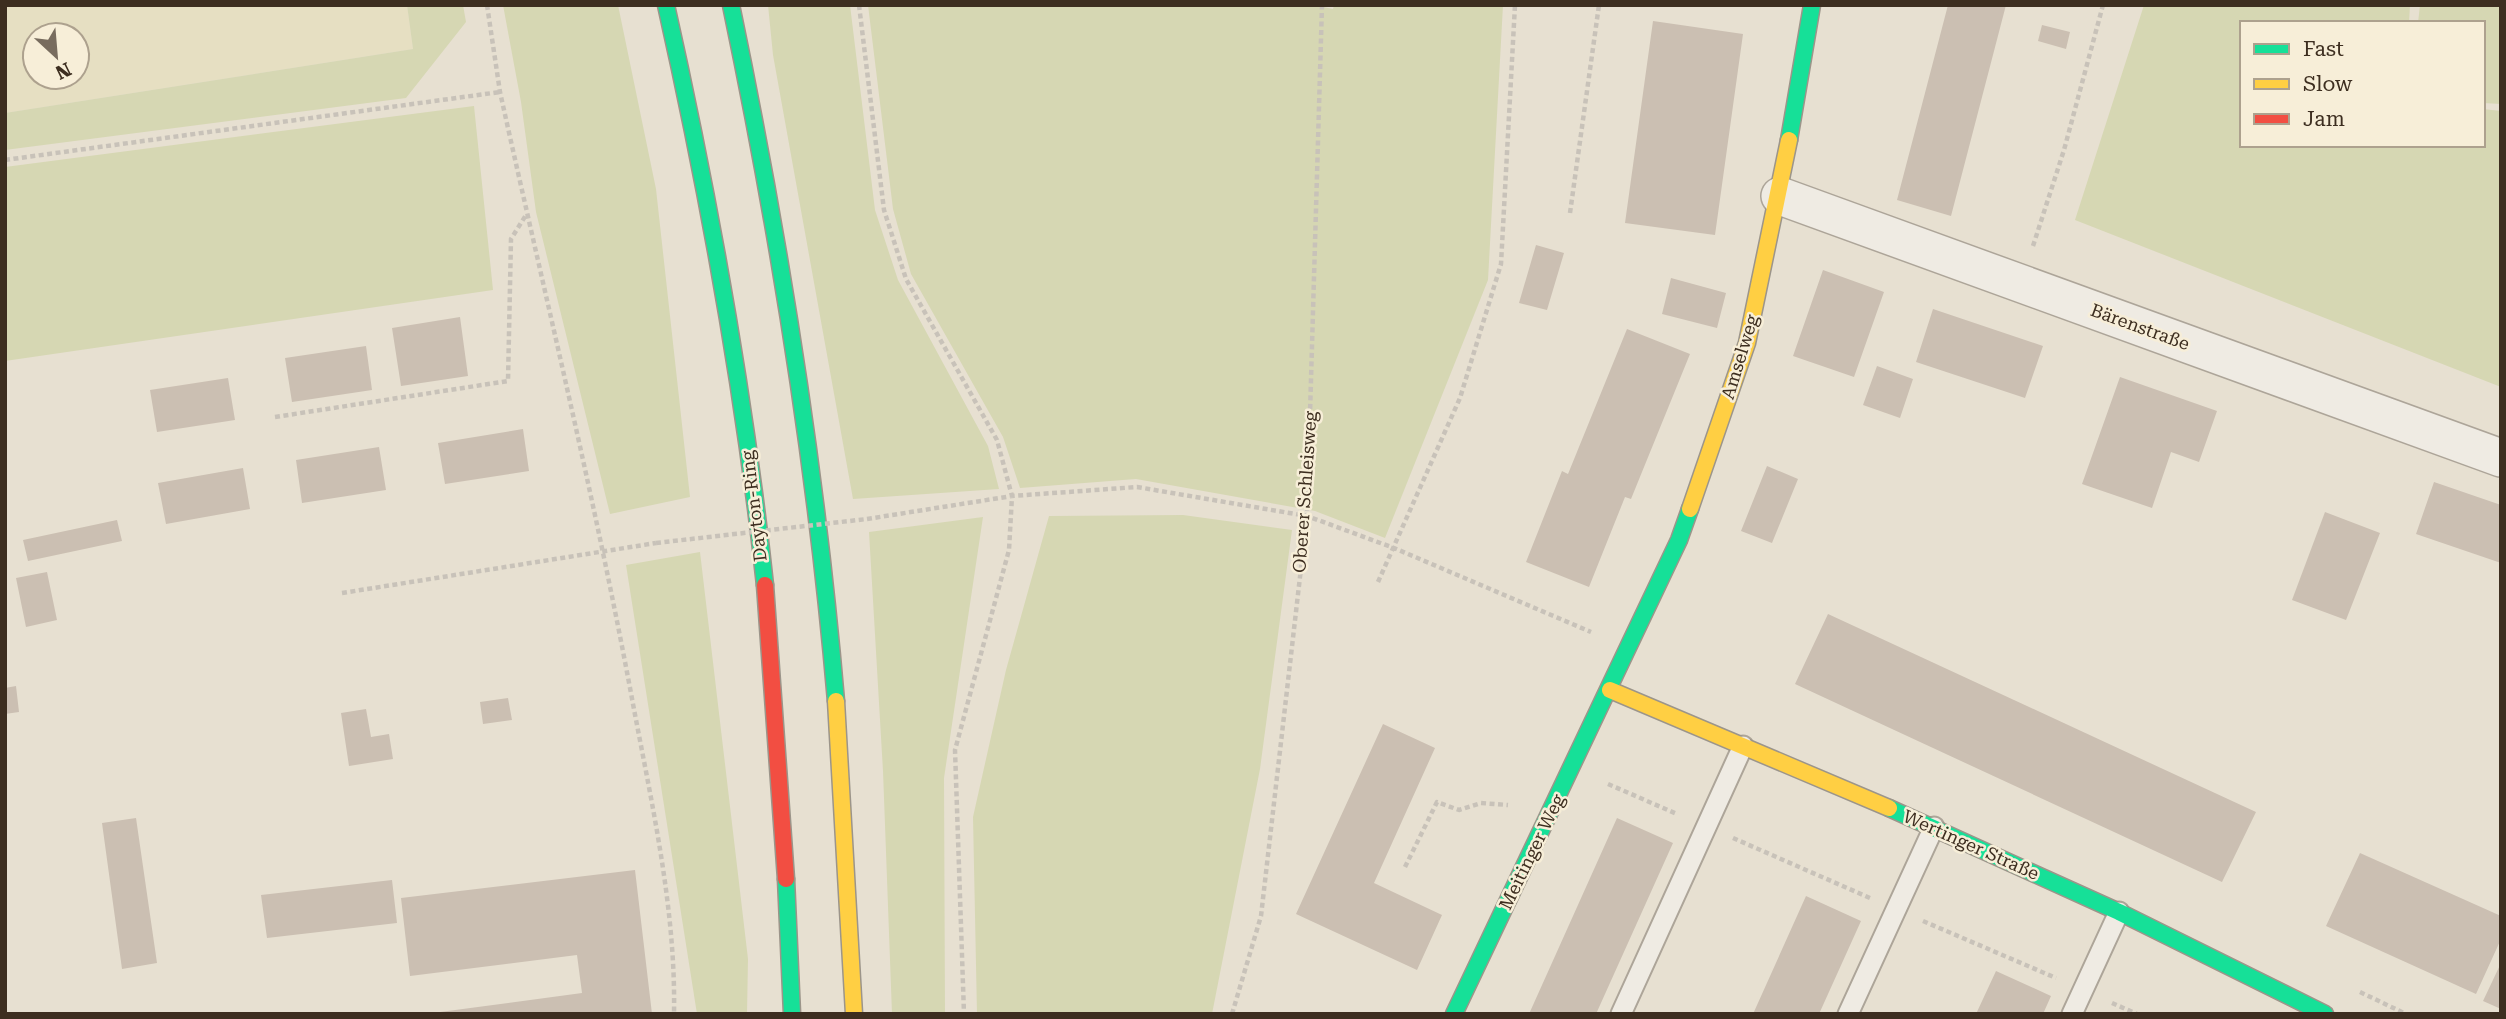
<svg xmlns="http://www.w3.org/2000/svg" width="2506" height="1019" font-family="'Roboto Serif',serif">
<style>
.farmland{fill:#e6dfc2;fill-rule:evenodd}
.green{fill:#d6d7b3}
.building{fill:#cbbfb2}
.lines{fill:none;stroke-linecap:round;stroke-linejoin:round}
.lane-casing{stroke:#ada599;stroke-width:23}
.street-casing{stroke:#ada599;stroke-width:40}
.fast-casing{stroke:#9c958a;stroke-width:19}
.slow-casing{stroke:#9c958a;stroke-width:19}
.jam-casing{stroke:#9c958a;stroke-width:19}
.path{stroke:#c8c2b9;stroke-width:4.5;stroke-dasharray:5 3.5;stroke-linecap:butt}
.lane{stroke:#efebe3;stroke-width:19}
.street{stroke:#efebe3;stroke-width:37}
.fast{stroke:#16e098;stroke-width:16}
.slow{stroke:#ffcf43;stroke-width:16}
.jam{stroke:#f24e42;stroke-width:16}
.path-bridge{stroke:#c8c2b9;stroke-width:4.5;stroke-dasharray:5 3.5;stroke-linecap:butt}
.labels{text-anchor:middle;stroke-width:5;stroke-linejoin:round;paint-order:stroke}
.street-label{font-size:18px;fill:#3d2e20;stroke:#f7eed8}
</style>
<rect width="100%" height="100%" fill="#e7e0d1"/>
<path class="farmland" d="M 5,5 L 407,5 L 413,49 L 5,113 ZM 35,35 L 77,35 L 77,77 L 35,77 Z"/>
<path class="green" d="M 407,5 L 463,5 L 466,22 L 406,98 L 5,150 L 5,113 L 413,49 Z
M 503,5 L 618,5 L 656,189 L 690,497 L 610,514 L 536,212 L 521,102 Z
M 768,5 L 850,5 L 875,210 L 898,280 L 988,446 L 999,489 L 853,499 L 773,55 Z
M 868,5 L 1314,5 L 1333,9 L 1334,5 L 1503,5 L 1488,280 L 1385,538 L 1315,511 L 1136,479 L 1020,488 L 1003,437 L 911,274 L 893,209 Z
M 2144,5 L 2410,5 L 2409,23 L 2242,23 L 2242,145 L 2483,145 L 2483,109 L 2501,111 L 2501,387 L 2075,220 Z
M 2420,5 L 2501,5 L 2501,104 L 2483,103 L 2483,23 L 2418,23 Z
M 474,106 L 493,290 L 5,361 L 5,167 Z
M 1183,515 L 1292,530 L 1260,769 L 1212,1014 L 977,1014 L 973,817 L 1006,670 L 1049,516 Z
M 983,517 L 944,778 L 945,1014 L 892,1014 L 883,771 L 869,532 Z
M 700,552 L 748,959 L 747,1014 L 697,1014 L 626,565 Z"/>
<path class="building" d="M 1948,5 L 2006,5 L 1951,216 L 1897,200 Z
M 1653,21 L 1743,34 L 1715,235 L 1625,223 Z
M 2042,25 L 2070,32 L 2066,49 L 2038,41 Z
M 1536,245 L 1564,253 L 1547,310 L 1519,303 Z
M 1823,270 L 1884,292 L 1854,377 L 1793,356 Z
M 1671,278 L 1726,293 L 1717,328 L 1662,314 Z
M 1933,309 L 2043,346 L 2025,398 L 1916,362 Z
M 460,317 L 468,376 L 401,386 L 392,328 Z
M 1627,329 L 1690,354 L 1631,499 L 1625,497 L 1589,587 L 1526,562 L 1562,471 L 1568,474 Z
M 366,346 L 372,390 L 292,402 L 285,358 Z
M 1877,366 L 1913,379 L 1900,418 L 1863,405 Z
M 2120,377 L 2217,411 L 2199,462 L 2171,452 L 2152,508 L 2082,484 Z
M 228,378 L 235,420 L 157,432 L 150,390 Z
M 523,429 L 529,471 L 445,484 L 438,443 Z
M 379,447 L 386,490 L 302,503 L 296,460 Z
M 1767,466 L 1798,479 L 1772,543 L 1741,531 Z
M 243,468 L 250,509 L 166,524 L 158,483 Z
M 2434,482 L 2501,505 L 2501,563 L 2416,534 Z
M 2325,512 L 2380,533 L 2346,620 L 2292,600 Z
M 117,520 L 122,541 L 28,561 L 23,540 Z
M 47,572 L 57,620 L 26,627 L 16,578 Z
M 1828,614 L 2256,812 L 2222,882 L 1795,684 Z
M 16,686 L 19,712 L 5,714 L 5,688 Z
M 508,698 L 512,720 L 483,724 L 480,702 Z
M 366,709 L 371,737 L 389,734 L 393,759 L 349,766 L 341,713 Z
M 1383,724 L 1435,748 L 1374,883 L 1442,915 L 1417,970 L 1296,914 Z
M 136,818 L 157,963 L 122,969 L 102,823 Z
M 1617,818 L 1673,843 L 1596,1014 L 1529,1014 Z
M 2360,853 L 2501,916 L 2501,939 L 2476,994 L 2326,926 Z
M 635,870 L 652,1014 L 425,1014 L 582,993 L 577,955 L 410,976 L 401,898 Z
M 392,880 L 397,923 L 267,938 L 261,895 Z
M 1806,896 L 1861,921 L 1819,1014 L 1753,1014 Z
M 2501,963 L 2501,1009 L 2483,1001 Z
M 1996,971 L 2051,996 L 2043,1014 L 1976,1014 Z"/>
<g class="lines">
<g class="lane-casing">
<path id="lane" d="M 1621,1014 L 1743,746
M 1848,1014 L 1934,827
M 2072,1014 L 2119,912"/>
</g>
<g class="street-casing">
<path id="street" d="M 1780,196 L 2501,458"/>
</g>
<g class="fast-casing">
<path id="fast" d="M 666,5 C 709,197 744,390 765,585
M 731,5 C 779,235 816,466 836,701
M 1789,140 L 1812,5
M 1889,808 L 2119,912 L 2325,1014
M 786,879 L 792,1014
M 1454,1014 L 1679,540 L 1690,509"/>
</g>
<g class="slow-casing">
<path id="slow" d="M 1690,509 L 1747,343 L 1789,140
M 1610,690 L 1889,808
M 836,701 L 854,1014"/>
</g>
<g class="jam-casing">
<path id="jam" d="M 765,585 L 786,879"/>
</g>
<path class="path" d="M 487,5 L 500,92 C 545,296 595,499 633,704 C 652,805 676,910 674,1014
M 859,5 L 884,210 L 906,279 L 997,440 L 1012,496 L 1009,550 L 955,750 L 964,1014
M 5,160 L 500,92
M 1570,213 L 1599,5
M 2033,246 L 2064,150 L 2103,5
M 275,417 L 508,381 L 511,239 L 526,215
M 867,519 L 1012,496 L 1137,487 L 1307,516 L 1394,548 L 1591,632
M 1378,582 L 1460,398 L 1501,264 L 1515,5
M 342,593 L 656,543
M 1608,784 L 1677,814
M 1733,838 L 1870,898
M 1405,867 L 1437,802 L 1459,810 L 1481,803 L 1508,805
M 1923,921 L 2056,978
M 2360,992 L 2406,1014
M 2112,1003 L 2137,1014
M 1232,1014 L 1261,916 L 1307,516 L 1322,5"/>
<use href="#lane" class="lane"/>
<use href="#street" class="street"/>
<use href="#fast" class="fast"/>
<use href="#slow" class="slow"/>
<use href="#jam" class="jam"/>
<path class="path-bridge" d="M 656,543 L 867,519"/>
</g>
<g class="labels">
<g class="street-label">
<text transform="translate(2140 327) rotate(20)" y="6">Bärenstraße</text>
<text transform="translate(1740 357) rotate(-73)" y="6">Amselweg</text>
<text transform="translate(1305 492) rotate(-86)" y="6">Oberer Schleisweg</text>
<text transform="translate(754 506) rotate(-97)" y="6">Dayton-Ring</text>
<text transform="translate(1971 845) rotate(24)" y="6">Wertinger Straße</text>
<text transform="translate(1532 852) rotate(-64)" y="6">Meitinger Weg</text>
</g>
</g>
<rect width="2506" height="1019" fill="none" stroke="#3d2e20" stroke-width="14"/>
<rect x="2240" y="21" width="245" height="126" fill="#f7eed8" stroke="#ada18e" stroke-width="2"/>
<rect x="2254" y="44" width="35" height="10" fill="#16e098" stroke="#ada18e" stroke-width="2"/>
<text x="2303" y="56" font-size="21" fill="#3d2e20">Fast</text>
<rect x="2254" y="79" width="35" height="10" fill="#ffcf43" stroke="#ada18e" stroke-width="2"/>
<text x="2303" y="91" font-size="21" fill="#3d2e20">Slow</text>
<rect x="2254" y="114" width="35" height="10" fill="#f24e42" stroke="#ada18e" stroke-width="2"/>
<text x="2303" y="126" font-size="21" fill="#3d2e20">Jam</text>
<g transform="translate(56 56) rotate(154)"><circle r="33" fill="#f7eed8" stroke="#ada18e" stroke-width="2"/>
<path d="M0-5L12 26L0 18L-12 26Z" fill="#786c5e"/>
<text y="-10" font-size="19" font-weight="bold" text-anchor="middle" fill="#3d2e20">N</text>
</g>
</svg>
